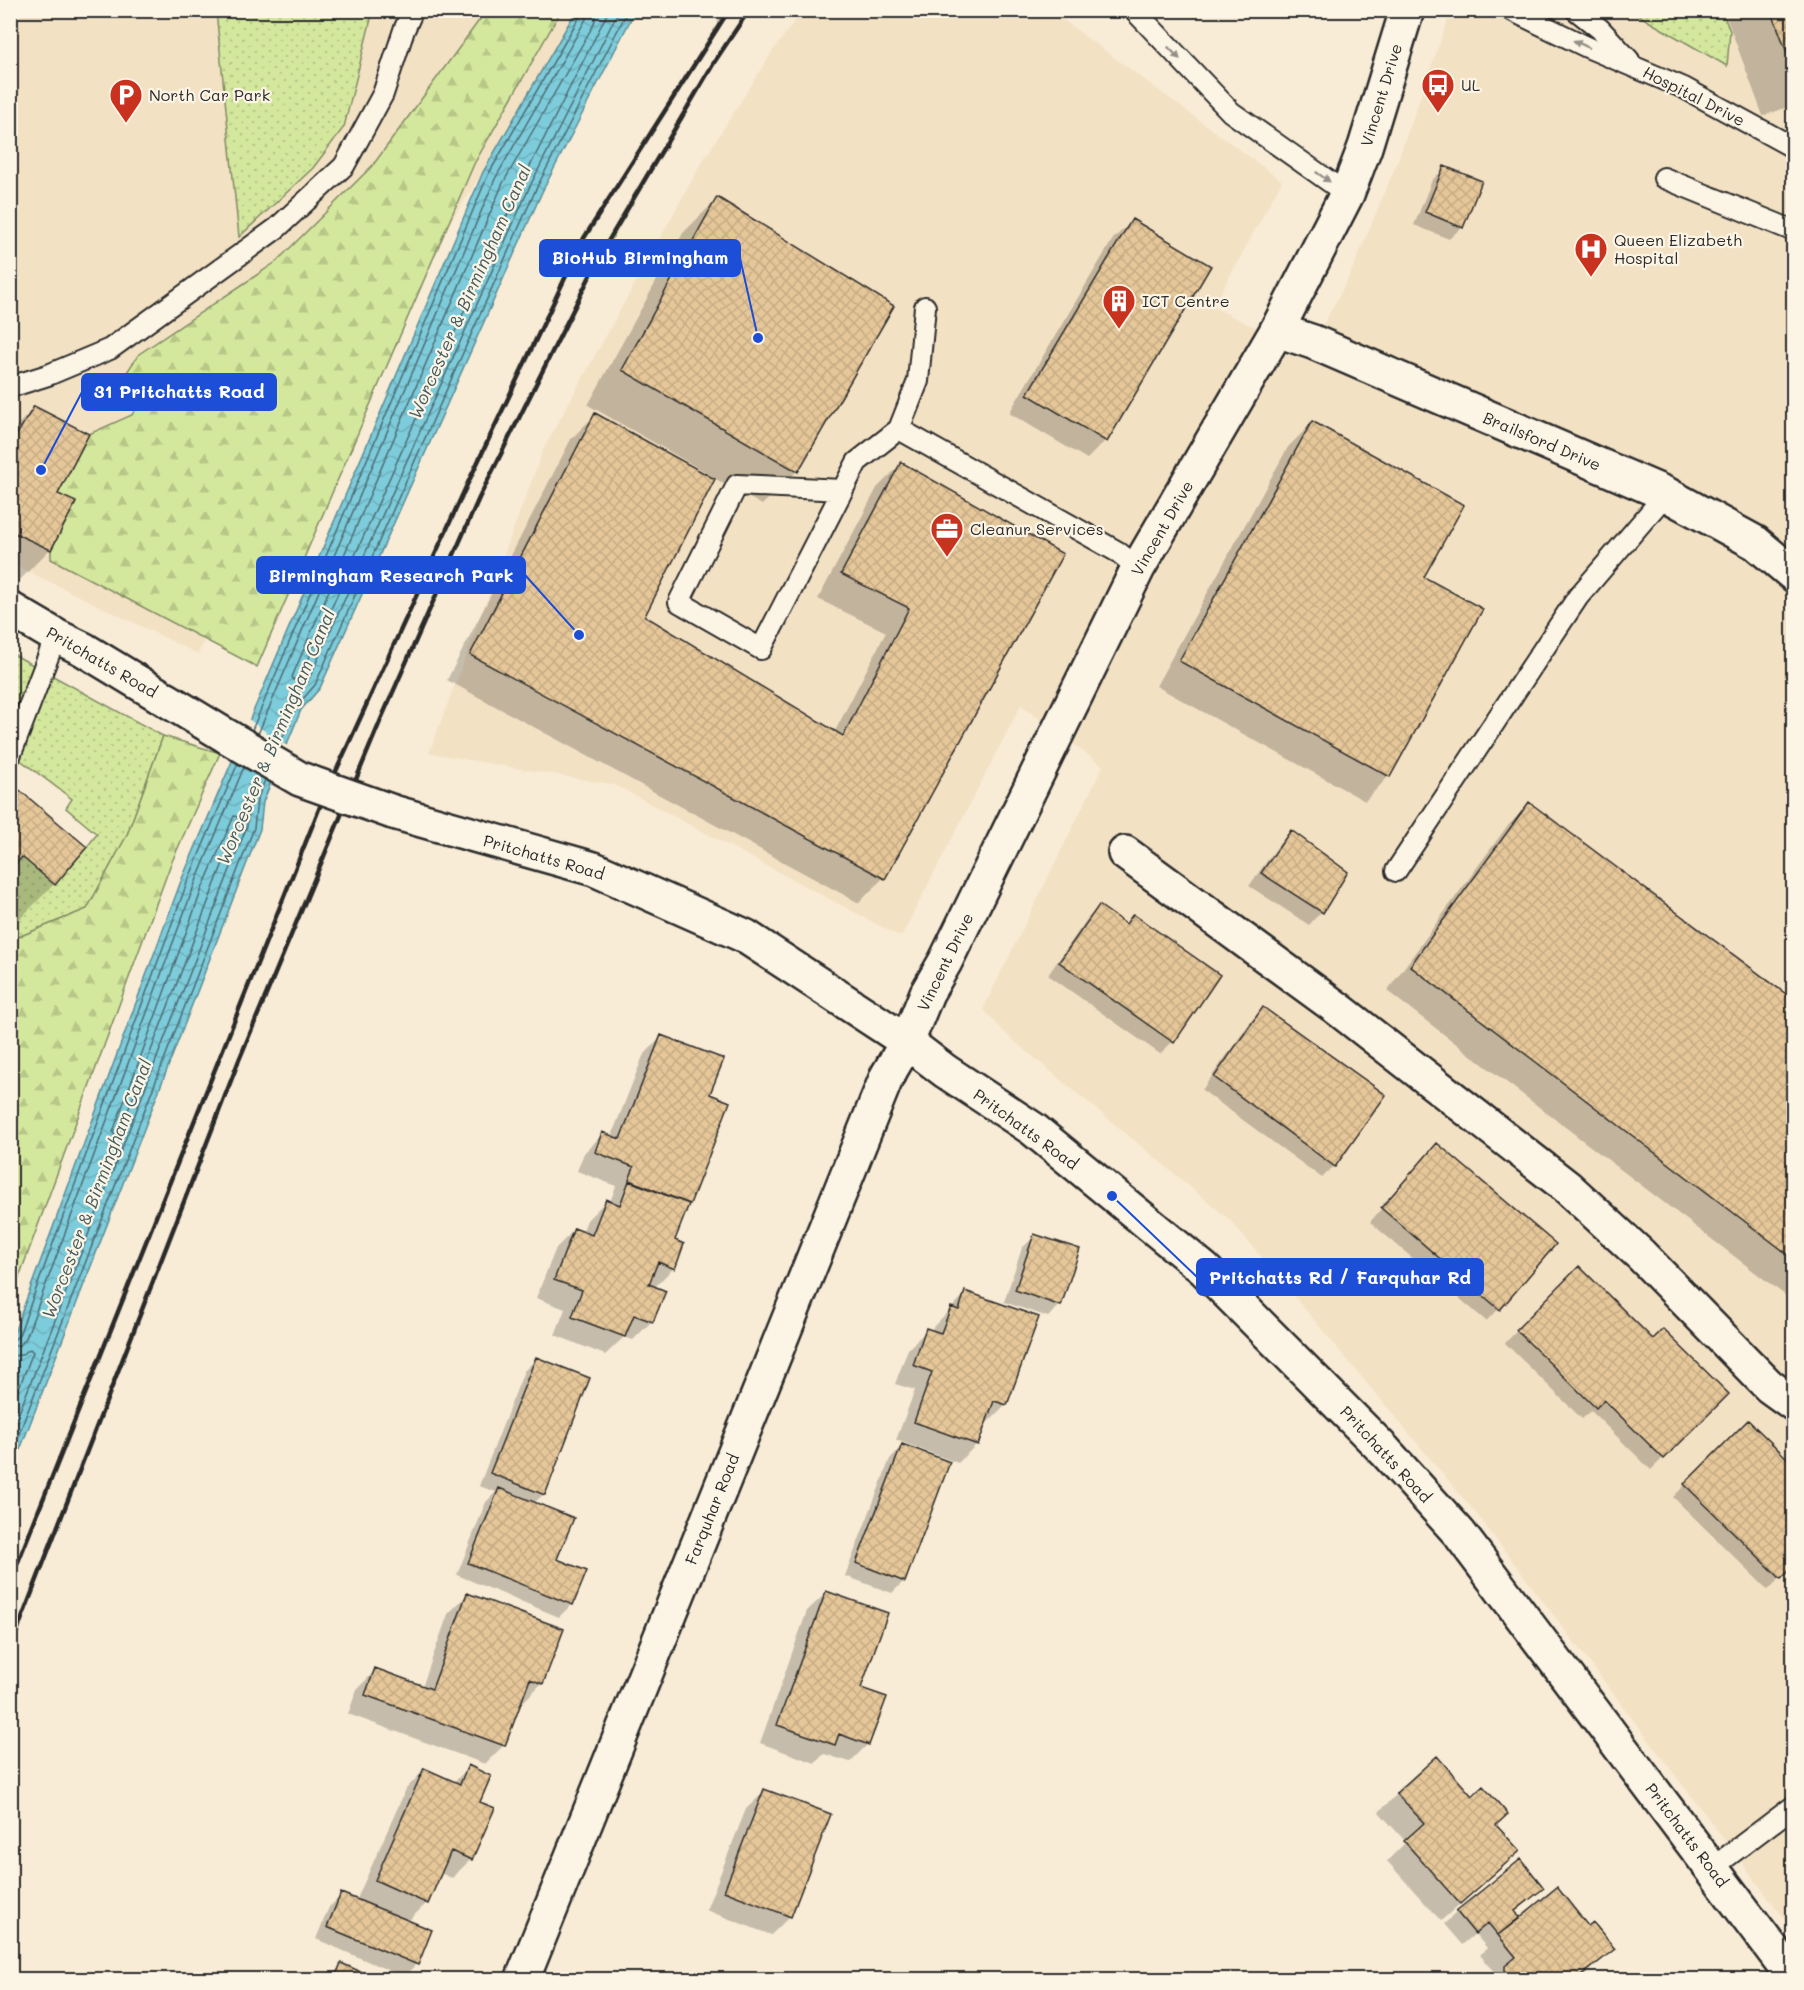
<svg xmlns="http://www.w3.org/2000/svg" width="1804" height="1990" font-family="Mali,sans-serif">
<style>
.built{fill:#f3e1c4}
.grass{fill:url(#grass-dots);stroke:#808a64;stroke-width:1.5}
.forest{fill:url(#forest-firs);stroke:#808a64;stroke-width:1.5}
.water{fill:url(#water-waves);stroke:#5c8c95;stroke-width:1.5}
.pier{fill:#f8ecd6}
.shadow{fill:#0003}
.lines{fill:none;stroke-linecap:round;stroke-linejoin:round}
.shore{stroke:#4c6b71;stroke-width:1.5}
.building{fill:url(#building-cross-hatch);stroke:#2b2b2b;stroke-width:1.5}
.service-casing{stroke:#2b2b2b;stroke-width:24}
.minor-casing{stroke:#2b2b2b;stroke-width:38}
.tertiary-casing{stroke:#2b2b2b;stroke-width:38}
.service{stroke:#fcf5e5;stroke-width:20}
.minor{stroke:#fcf5e5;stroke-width:33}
.tertiary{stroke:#fcf5e5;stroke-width:33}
.rail{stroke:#2b2b2b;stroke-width:4.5}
.tertiary-bridge-casing{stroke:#2b2b2b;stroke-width:38;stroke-linecap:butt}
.tertiary-bridge{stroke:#fcf5e5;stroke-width:33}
.oneway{fill:#949088}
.labels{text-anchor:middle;stroke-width:4.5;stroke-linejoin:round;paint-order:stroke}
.poi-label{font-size:16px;fill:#2b2b2b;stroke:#fcf5e5;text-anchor:start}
.street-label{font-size:16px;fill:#2b2b2b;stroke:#fcf5e5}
.water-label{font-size:18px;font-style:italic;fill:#445b60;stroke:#fcf5e5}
.leader{fill:none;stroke:#1d4ed8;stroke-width:2}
.callout-dot{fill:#1d4ed8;stroke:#fcf5e5;stroke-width:2}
.callout{fill:#1d4ed8;stroke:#1d4ed8;stroke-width:2}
.callout-label{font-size:18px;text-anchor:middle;font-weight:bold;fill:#fff}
</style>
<defs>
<pattern id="grass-dots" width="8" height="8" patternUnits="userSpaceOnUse" patternTransform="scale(1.5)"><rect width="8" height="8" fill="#d4e89d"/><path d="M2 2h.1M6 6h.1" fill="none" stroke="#b6c787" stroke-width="1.8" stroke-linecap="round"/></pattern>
<pattern id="forest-firs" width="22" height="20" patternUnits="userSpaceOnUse" patternTransform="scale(1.5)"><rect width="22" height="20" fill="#d4e89d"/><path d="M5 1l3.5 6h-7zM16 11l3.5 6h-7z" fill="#b6c787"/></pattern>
<pattern id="water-waves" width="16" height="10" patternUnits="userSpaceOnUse" patternTransform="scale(1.5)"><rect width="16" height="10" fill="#7dccdb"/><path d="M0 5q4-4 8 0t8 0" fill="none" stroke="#6cafbc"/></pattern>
<pattern id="building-cross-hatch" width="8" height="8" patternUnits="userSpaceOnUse" patternTransform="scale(1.5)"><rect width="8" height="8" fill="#e6c799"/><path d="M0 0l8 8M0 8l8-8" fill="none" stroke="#c5ab84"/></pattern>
</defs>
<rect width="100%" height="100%" fill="#f8ecd6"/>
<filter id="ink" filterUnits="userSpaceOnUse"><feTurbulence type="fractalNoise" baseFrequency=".0167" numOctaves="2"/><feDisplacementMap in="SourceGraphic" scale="12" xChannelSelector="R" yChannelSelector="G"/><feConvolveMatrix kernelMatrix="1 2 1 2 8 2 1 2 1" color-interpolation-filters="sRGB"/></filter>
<g filter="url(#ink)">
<path class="built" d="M 10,11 L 576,11 L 483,172 L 270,502 L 198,654 L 11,563 Z
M 802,11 L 1051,11 L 1282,181 L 1213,307 L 1308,353 L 1351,273 L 1396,165 L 1451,11 L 1793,11 L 1793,1930 L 1479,1517 L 1230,1220 L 1007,1035 L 983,1009 L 1103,766 L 1021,705 L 901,937 L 615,785 L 429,753 L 544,448 L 701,164 L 772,52 Z"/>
<path class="grass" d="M 216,11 L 373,11 L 344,127 L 313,168 L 239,237 Z
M 1633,11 L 1722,11 L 1730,31 L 1727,66 L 1648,21 Z
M 11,653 L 163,736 L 127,835 L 87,909 L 11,940 L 10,841 L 53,876 L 87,847 L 97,834 L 66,808 L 72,799 L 11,753 Z"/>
<path class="forest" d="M 486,11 L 561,11 L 474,164 L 257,667 L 51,559 L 51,550 L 76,503 L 58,494 L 89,434 L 132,415 L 138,404 L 127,372 L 139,354 L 276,262 L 373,165 Z
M 163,736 L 220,753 L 170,866 L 11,1299 L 11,940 L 87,909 L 127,835 Z"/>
<path class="water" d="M 576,11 L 635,11 L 542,192 L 320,688 L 301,710 L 263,802 L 260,829 L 11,1473 L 11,1341 L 181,881 L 483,172 Z"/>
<path class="pier" d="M 247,718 L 281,743 L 289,746 L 277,776 L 232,753 Z"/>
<path class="shadow" d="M 1794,10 L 1794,122 L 1790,124 L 1785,108 L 1763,116 L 1724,11 Z
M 1445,168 L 1462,227 L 1449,239 L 1414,225 L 1432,180 Z
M 717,199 L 797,471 L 762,505 L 714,478 L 643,617 L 834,733 L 886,632 L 818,599 L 877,488 L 901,464 L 1061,555 L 883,878 L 859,903 L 447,680 L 571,439 L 595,415 L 711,479 L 712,476 L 588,405 L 683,233 Z
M 1132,221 L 1105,441 L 1087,459 L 1009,413 L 1113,239 Z
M 35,408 L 56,494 L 50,549 L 16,584 L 10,581 L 10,432 Z
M 1313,422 L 1422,577 L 1389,776 L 1365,801 L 1156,686 L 1288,447 Z
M 10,784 L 85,847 L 54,884 L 20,919 L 10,911 Z
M 1529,804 L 1794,1001 L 1794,1302 L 1387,991 L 1505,829 Z
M 1291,832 L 1346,872 L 1321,912 L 1309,925 L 1249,886 L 1279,844 Z
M 1099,907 L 1124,925 L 1133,916 L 1172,1042 L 1160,1054 L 1048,975 L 1087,919 Z
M 1263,1009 L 1334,1166 L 1322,1178 L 1202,1090 L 1251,1021 Z
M 661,1037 L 708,1095 L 728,1102 L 673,1241 L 673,1268 L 654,1288 L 652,1321 L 633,1340 L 624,1337 L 605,1355 L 555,1335 L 565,1309 L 536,1298 L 556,1248 L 574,1230 L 582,1233 L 587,1220 L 606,1201 L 610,1202 L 616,1186 L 577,1171 L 584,1153 L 603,1134 L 611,1137 L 643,1056 Z
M 1425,1157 L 1499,1309 L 1486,1321 L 1370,1222 Z
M 1035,1236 L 1060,1305 L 1048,1317 L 1004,1302 L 1022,1248 Z
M 1579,1268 L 1653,1341 L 1727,1394 L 1651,1470 L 1591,1411 L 1582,1419 L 1505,1343 Z
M 966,1293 L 1006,1404 L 987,1423 L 985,1422 L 977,1444 L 958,1463 L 896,1440 L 915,1390 L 895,1384 L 908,1349 L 927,1330 L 931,1332 L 933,1327 Z
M 536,1359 L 544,1494 L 534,1503 L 572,1604 L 559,1617 L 457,1575 L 486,1502 L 496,1492 L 479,1486 L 524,1371 Z
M 1748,1422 L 1790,1479 L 1794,1564 L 1768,1590 L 1673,1497 Z
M 902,1446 L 904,1581 L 892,1593 L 845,1576 L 890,1459 Z
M 826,1593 L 859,1689 L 868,1744 L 850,1762 L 824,1754 L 815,1763 L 760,1743 L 807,1611 Z
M 467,1595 L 542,1683 L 523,1702 L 520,1701 L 504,1745 L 485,1764 L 348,1714 L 357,1689 L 376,1670 L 422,1687 L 448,1614 Z
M 469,1767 L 478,1803 L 471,1859 L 452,1878 L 440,1873 L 427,1903 L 407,1922 L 416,1964 L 404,1977 L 316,1939 L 329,1907 L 342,1895 L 356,1901 L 406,1789 L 424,1770 L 453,1783 Z
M 765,1791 L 790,1916 L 771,1935 L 706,1910 L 746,1809 Z
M 1397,1794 L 1495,1826 L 1518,1851 L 1441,1921 L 1387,1861 L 1406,1842 L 1379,1812 Z
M 1542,1888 L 1514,1913 L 1519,1919 L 1588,1928 L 1613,1949 L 1580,1980 L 1494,1980 L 1498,1975 L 1480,1955 L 1487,1948 L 1475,1934 L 1462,1945 L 1444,1924 L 1457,1912 Z
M 341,1965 L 373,1980 L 328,1980 Z"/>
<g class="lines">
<path class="shore" d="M 597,10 L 594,24 L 503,183 L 292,677 L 294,680 L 297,680 L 301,676 L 522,182 L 609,10
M 252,730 L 488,175 L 580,16 L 581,10
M 258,734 L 495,179 L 586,19 L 588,10
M 273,742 L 289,703 L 308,681 L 530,186 L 619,10
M 279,746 L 296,707 L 315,685 L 536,189 L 628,10
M 234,816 L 238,817 L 238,824 L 119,1134 L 115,1136 L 113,1132 L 202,889 Z
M 10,1340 L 15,1339 L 19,1335 L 187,883 L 238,763
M 10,1347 L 20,1345 L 26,1338 L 194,886 L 244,767
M 10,1356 L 21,1355 L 30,1349 L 33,1352 L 10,1411
M 10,1436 L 247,826 L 250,799 L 259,776
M 10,1457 L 254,828 L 257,800 L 265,780"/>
</g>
<path class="building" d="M 1771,10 L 1794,10 L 1794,71 Z
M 1444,166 L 1482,181 L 1463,228 L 1425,212 Z
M 717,197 L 894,306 L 798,472 L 622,370 Z
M 1132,219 L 1211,266 L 1107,442 L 1027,394 Z
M 34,406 L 89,434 L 58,494 L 76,502 L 51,550 L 10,531 L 10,446 Z
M 595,413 L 715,479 L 645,616 L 843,736 L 909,608 L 841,574 L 901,462 L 1063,554 L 885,879 L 470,655 Z
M 1312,421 L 1464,505 L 1424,577 L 1483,609 L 1390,777 L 1179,661 Z
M 10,782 L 87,847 L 55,885 L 22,857 L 10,870 Z
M 1529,802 L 1794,1000 L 1794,1259 L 1410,966 Z
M 1291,830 L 1348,872 L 1323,913 L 1261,873 Z
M 1099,905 L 1126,924 L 1133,914 L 1220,975 L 1174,1043 L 1059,962 Z
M 1263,1007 L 1386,1095 L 1335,1167 L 1214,1077 Z
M 661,1035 L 724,1059 L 710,1094 L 730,1102 L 690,1204 L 629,1180 L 634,1167 L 595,1152 L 602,1132 L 620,1139 Z
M 1437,1143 L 1556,1244 L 1500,1310 L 1381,1208 Z
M 629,1181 L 689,1204 L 675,1240 L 684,1244 L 675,1269 L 658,1262 L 649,1284 L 666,1291 L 653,1322 L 634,1315 L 625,1337 L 572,1317 L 582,1290 L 554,1280 L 574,1228 L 592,1235 L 606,1199 L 620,1205 Z
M 1034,1234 L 1080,1249 L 1061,1306 L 1015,1290 Z
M 1579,1266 L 1653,1339 L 1663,1329 L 1729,1394 L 1664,1459 L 1604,1400 L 1596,1408 L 1516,1330 Z
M 965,1291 L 1039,1317 L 1007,1405 L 994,1401 L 978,1445 L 914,1422 L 932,1372 L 913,1365 L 926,1328 L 941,1333 L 951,1307 L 959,1310 Z
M 536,1357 L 590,1378 L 545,1495 L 490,1473 Z
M 1748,1420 L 1794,1465 L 1794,1475 L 1791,1479 L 1794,1481 L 1794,1566 L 1781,1579 L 1684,1484 Z
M 902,1444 L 950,1462 L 905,1582 L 856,1563 Z
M 499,1488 L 574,1518 L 557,1559 L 587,1571 L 573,1605 L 468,1563 Z
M 826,1591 L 888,1613 L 861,1688 L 887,1697 L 869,1745 L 839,1734 L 835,1745 L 777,1725 Z
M 467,1593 L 564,1629 L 543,1684 L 530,1679 L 505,1746 L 365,1695 L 375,1668 L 432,1689 Z
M 1437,1756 L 1472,1796 L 1483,1786 L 1508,1814 L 1496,1825 L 1520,1851 L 1460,1904 L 1404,1841 L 1424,1823 L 1396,1793 Z
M 468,1765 L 491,1776 L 480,1802 L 495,1808 L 472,1860 L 451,1851 L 428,1904 L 375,1880 L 424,1768 L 460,1784 Z
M 764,1789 L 831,1814 L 791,1917 L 724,1891 Z
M 1521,1859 L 1544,1888 L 1515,1911 L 1520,1918 L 1498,1935 L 1488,1923 L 1475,1934 L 1456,1911 Z
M 1557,1887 L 1588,1926 L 1593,1922 L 1615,1949 L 1580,1977 L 1582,1980 L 1505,1980 L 1505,1966 L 1516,1957 L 1498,1935 Z
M 341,1893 L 432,1930 L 418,1965 L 327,1927 Z
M 341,1963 L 375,1978 L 375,1980 L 334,1980 Z"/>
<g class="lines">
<g class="service-casing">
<path id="service" d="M 1134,10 L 1231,112 L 1347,194
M 1511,10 L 1587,47 L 1684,88 L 1794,148
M 1576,10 L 1600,29 L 1629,60
M 1664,178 L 1794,231
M 10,387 L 48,375 L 110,349 L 277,228 L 344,166 L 383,94 L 404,30 L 413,10
M 899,429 L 918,381 L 925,307
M 842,490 L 737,485 L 679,602 L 761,649 L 857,462 L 899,429 L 1118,552 L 1138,568
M 10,756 L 56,636
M 1396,871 L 1578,597 L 1666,494
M 1712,1868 L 1794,1806"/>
</g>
<g class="minor-casing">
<path id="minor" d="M 1277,330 L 1313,342 L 1666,494 L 1756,543 L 1794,575
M 1125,853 L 1337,1008 L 1567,1187 L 1641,1255 L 1769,1386 L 1794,1404
M 522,1980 L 887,1076 L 907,1042"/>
</g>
<g class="tertiary-casing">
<path id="tertiary" d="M 10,609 L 56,636 L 83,649 L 228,737
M 393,812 L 594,869 L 745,936 L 907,1042 L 945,1071 L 1033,1129 L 1204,1269 L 1385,1451 L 1459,1533 L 1794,1978
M 907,1042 L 927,993 L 945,962 L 1138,568 L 1277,330 L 1347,194 L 1365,147 L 1407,10"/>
</g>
<use href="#service" class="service"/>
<use href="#minor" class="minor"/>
<use href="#tertiary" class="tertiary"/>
<path class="rail" d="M 10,1582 L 321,804 L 466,487 L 584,238 L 729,10
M 10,1649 L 239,1060 L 382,717 L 479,498 L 603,250 L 715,61 L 749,10"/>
<g class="tertiary-bridge-casing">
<path id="tertiary-bridge" d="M 228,737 L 300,779 L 393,812"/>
</g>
<use href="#tertiary-bridge" class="tertiary-bridge"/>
</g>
<defs><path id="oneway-solid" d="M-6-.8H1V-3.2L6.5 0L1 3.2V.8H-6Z" transform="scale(1.5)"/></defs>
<g class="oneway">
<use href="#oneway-solid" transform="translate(1581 44) rotate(-155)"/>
<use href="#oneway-solid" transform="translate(1174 53) rotate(46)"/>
<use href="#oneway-solid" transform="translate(1323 177) rotate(35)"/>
</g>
</g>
<defs>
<g id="bus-pin" transform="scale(1.725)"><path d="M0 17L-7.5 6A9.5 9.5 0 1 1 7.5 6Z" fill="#c8321e" stroke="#fcf5e5"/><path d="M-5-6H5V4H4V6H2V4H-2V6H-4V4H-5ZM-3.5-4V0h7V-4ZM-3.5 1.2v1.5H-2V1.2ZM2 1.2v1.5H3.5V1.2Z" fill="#fff"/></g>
<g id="parking-pin" transform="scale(1.725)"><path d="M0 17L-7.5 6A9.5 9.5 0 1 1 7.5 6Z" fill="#c8321e" stroke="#fcf5e5"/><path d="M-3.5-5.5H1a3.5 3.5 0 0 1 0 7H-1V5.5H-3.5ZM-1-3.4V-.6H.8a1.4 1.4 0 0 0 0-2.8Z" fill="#fff"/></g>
<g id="hospital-pin" transform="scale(1.725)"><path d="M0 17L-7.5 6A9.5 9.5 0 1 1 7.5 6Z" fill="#c8321e" stroke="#fcf5e5"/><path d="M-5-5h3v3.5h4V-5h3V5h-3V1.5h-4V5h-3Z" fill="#fff"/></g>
<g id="building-pin" transform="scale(1.725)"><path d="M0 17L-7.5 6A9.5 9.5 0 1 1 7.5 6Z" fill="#c8321e" stroke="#fcf5e5"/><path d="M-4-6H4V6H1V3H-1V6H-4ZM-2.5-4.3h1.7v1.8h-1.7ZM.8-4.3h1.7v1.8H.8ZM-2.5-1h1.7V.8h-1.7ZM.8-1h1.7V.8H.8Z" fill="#fff"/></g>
<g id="office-pin" transform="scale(1.725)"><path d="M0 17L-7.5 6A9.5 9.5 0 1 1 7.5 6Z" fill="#c8321e" stroke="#fcf5e5"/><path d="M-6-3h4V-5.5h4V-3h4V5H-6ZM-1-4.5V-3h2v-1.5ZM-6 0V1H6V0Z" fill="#fff"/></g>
</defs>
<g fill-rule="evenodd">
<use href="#bus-pin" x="1438" y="85"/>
<use href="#parking-pin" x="126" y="95"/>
<use href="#hospital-pin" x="1591" y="249"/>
<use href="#building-pin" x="1119" y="301"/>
<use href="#office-pin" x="947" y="529"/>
</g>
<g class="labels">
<g class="poi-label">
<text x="1461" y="91">UL</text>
<text x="149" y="101">North Car Park</text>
<text x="1614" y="246">Queen Elizabeth<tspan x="1614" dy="18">Hospital</tspan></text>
<text x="1142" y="307">ICT Centre</text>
<text x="970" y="535">Cleanur Services</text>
</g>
<g class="street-label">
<text transform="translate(1381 95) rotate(-73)" y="6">Vincent Drive</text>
<text transform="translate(1694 96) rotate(27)" y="6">Hospital Drive</text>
<text transform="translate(1542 441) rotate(23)" y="6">Brailsford Drive</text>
<text transform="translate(1162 528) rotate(-60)" y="6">Vincent Drive</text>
<text transform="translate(102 662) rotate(30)" y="6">Pritchatts Road</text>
<text transform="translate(544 857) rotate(16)" y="6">Pritchatts Road</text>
<text transform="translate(945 962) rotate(-64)" y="6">Vincent Drive</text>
<text transform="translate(1026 1129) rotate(36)" y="6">Pritchatts Road</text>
<text transform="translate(1386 1454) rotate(47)" y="6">Pritchatts Road</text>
<text transform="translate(712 1509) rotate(-68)" y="6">Farquhar Road</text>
<text transform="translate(1687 1835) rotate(53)" y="6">Pritchatts Road</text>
</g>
<g class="water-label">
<text transform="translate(470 292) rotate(-66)" y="6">Worcester &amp; Birmingham Canal</text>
<text transform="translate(276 737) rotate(-67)" y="6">Worcester &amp; Birmingham Canal</text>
<text transform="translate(97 1189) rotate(-69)" y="6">Worcester &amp; Birmingham Canal</text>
</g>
</g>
<path class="leader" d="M758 338L740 258M41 470L82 392M579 635L525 575M1112 1196L1197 1277"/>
<g class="callout-dot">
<circle cx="758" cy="338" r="6"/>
<circle cx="41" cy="470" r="6"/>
<circle cx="579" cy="635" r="6"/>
<circle cx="1112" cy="1196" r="6"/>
</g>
<g class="callout">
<rect x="540" y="240" width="200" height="36" rx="6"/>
<rect x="82" y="374" width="194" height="36" rx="6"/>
<rect x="257" y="557" width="268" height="36" rx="6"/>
<rect x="1197" y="1259" width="286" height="36" rx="6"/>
</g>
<g class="callout-label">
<text x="640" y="264">BioHub Birmingham</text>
<text x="179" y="398">31 Pritchatts Road</text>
<text x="391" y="582">Birmingham Research Park</text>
<text x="1340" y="1284">Pritchatts Rd / Farquhar Rd</text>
</g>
<rect width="1804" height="1990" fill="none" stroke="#fcf5e5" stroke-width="36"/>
<rect x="18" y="18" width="1768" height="1954" fill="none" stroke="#2b2b2b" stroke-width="2" filter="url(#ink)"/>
</svg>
